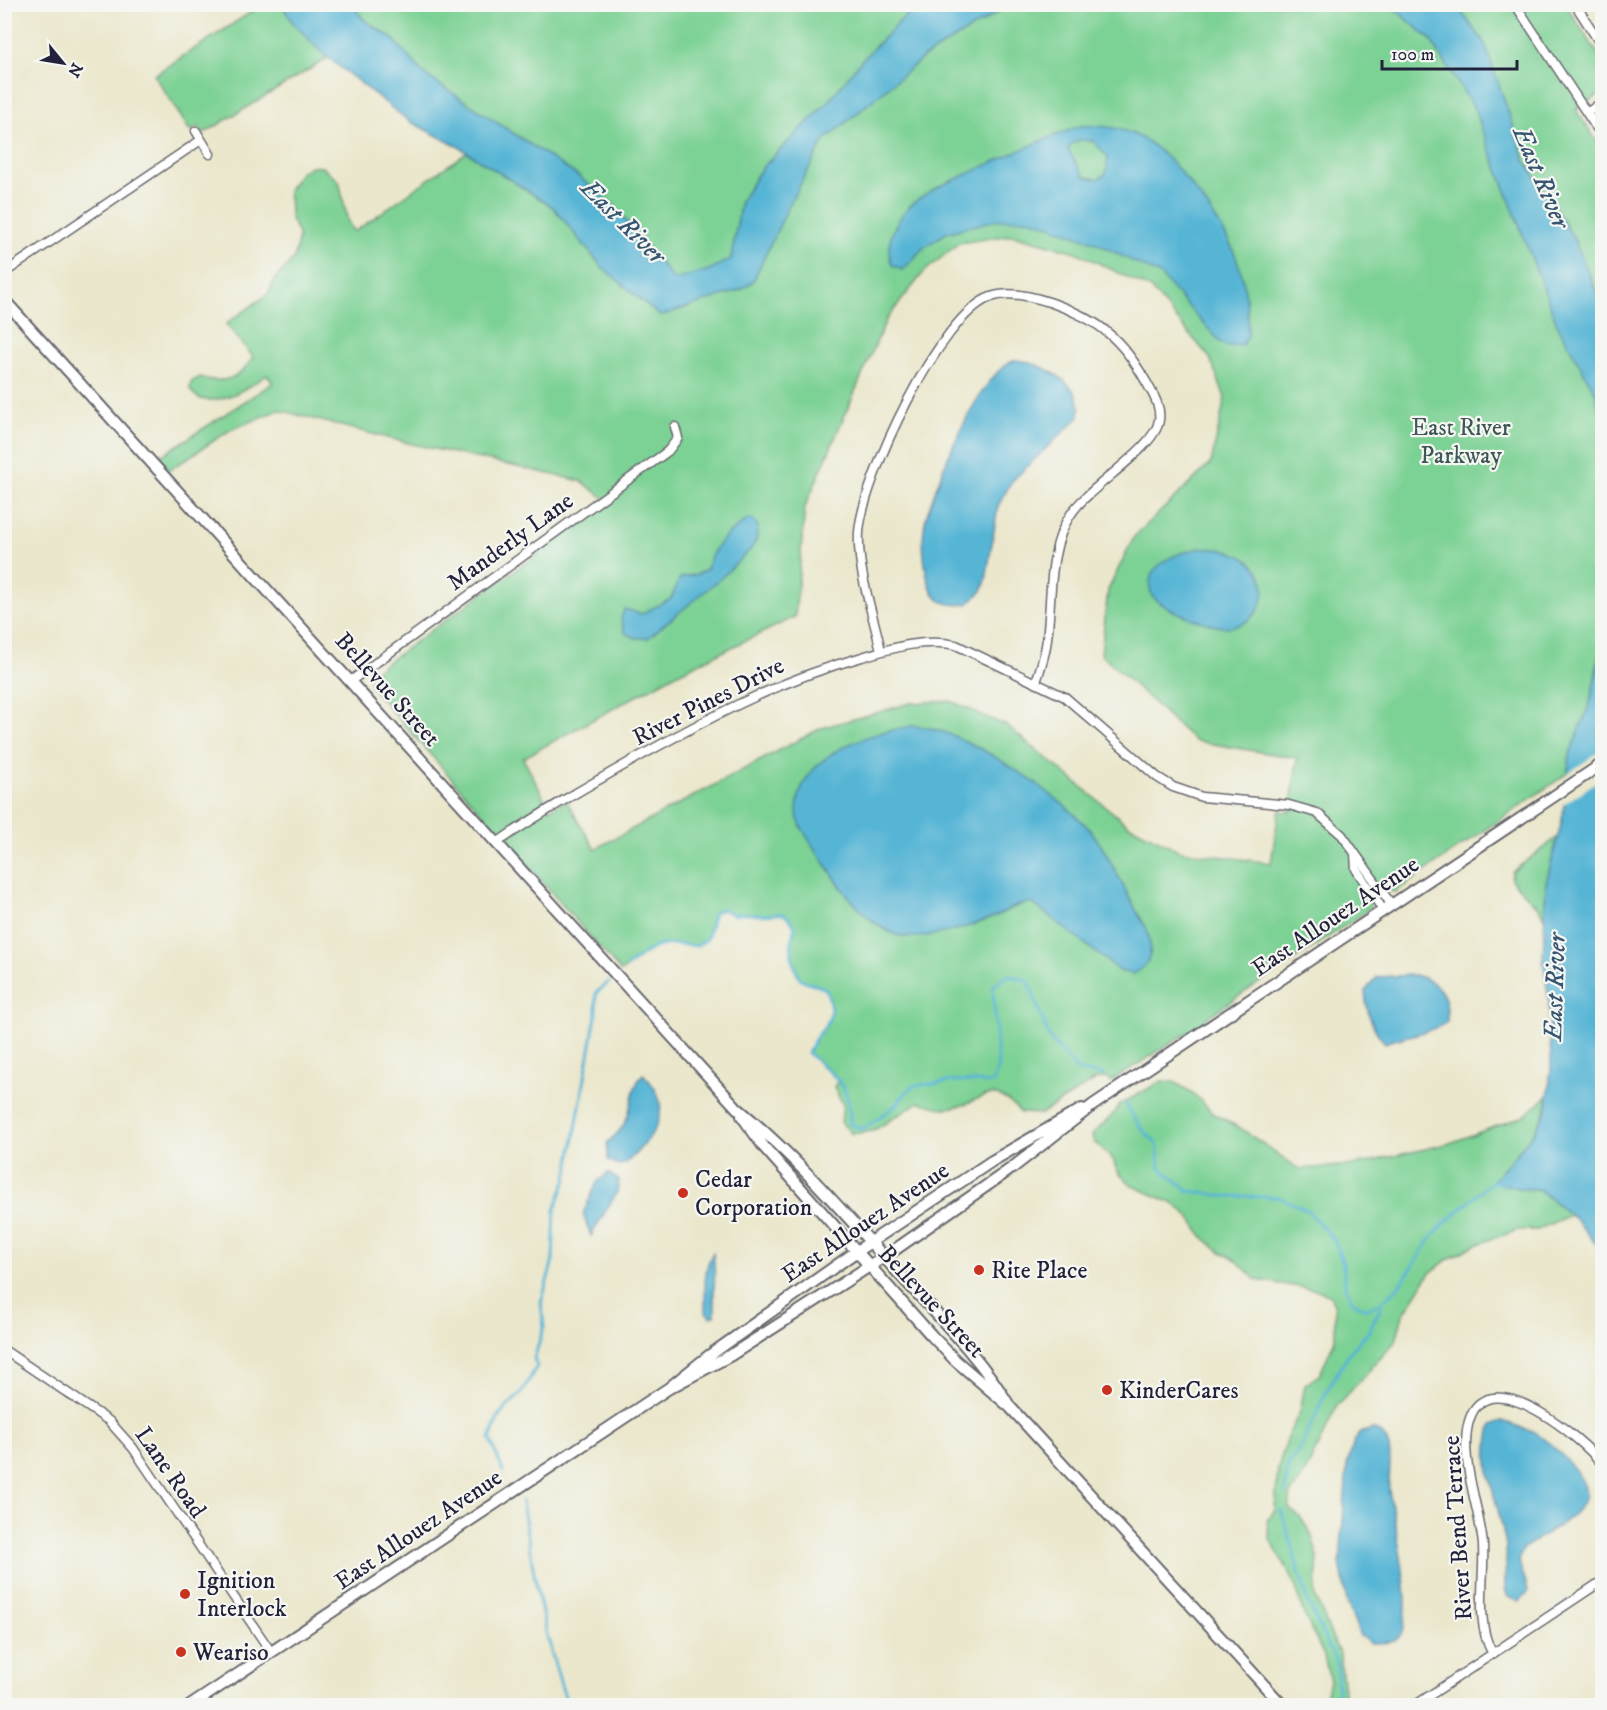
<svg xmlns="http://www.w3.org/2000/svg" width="1607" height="1710" font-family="'IM FELL DW Pica',serif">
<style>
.green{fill:#7cd194;stroke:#4f7a68;stroke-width:1.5;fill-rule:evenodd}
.water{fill:#57b5d5;stroke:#3c6c88;stroke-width:1.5;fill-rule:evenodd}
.pier{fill:#ebe7cc}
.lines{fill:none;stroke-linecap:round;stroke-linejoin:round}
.stream{stroke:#57b5d5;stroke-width:3}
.minor-casing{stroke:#68676e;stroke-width:11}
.tertiary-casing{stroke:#68676e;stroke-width:14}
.minor{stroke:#fff;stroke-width:8}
.tertiary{stroke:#fff;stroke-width:10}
.poi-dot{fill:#c8321e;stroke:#f6f6f2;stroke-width:2}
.labels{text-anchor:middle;stroke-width:4.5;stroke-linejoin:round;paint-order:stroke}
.park-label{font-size:24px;fill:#3d5756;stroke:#f6f6f2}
.street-label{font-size:24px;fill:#22223b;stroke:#f6f6f2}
.poi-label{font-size:24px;fill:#22223b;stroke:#f6f6f2;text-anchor:start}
.water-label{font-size:26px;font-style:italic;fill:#355571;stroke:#f6f6f2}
</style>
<rect width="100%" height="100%" fill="#f6f6f2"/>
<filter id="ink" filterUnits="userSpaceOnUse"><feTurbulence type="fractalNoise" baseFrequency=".0167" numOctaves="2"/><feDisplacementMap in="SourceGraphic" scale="12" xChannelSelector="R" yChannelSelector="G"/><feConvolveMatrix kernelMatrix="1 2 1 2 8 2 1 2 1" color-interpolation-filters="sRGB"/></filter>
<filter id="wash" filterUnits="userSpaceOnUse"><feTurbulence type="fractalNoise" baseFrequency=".008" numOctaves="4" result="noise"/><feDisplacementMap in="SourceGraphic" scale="24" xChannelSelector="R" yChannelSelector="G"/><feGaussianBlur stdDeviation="1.35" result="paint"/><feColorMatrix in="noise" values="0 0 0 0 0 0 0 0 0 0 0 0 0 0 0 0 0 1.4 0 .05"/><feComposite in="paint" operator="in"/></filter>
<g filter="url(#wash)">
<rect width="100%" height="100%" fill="#ebe7cc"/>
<path class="green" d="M 262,5 L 282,5 L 293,23 L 328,58 L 203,134 L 198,127 L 190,131 L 154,75 Z
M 352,5 L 916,5 L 859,63 L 829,101 L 761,169 L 741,201 L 731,259 L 737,291 L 753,281 L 792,199 L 824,141 L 924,57 L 1010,5 L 1390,5 L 1430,39 L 1474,108 L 1558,326 L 1596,394 L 1602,424 L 1602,643 L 1590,703 L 1570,754 L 1568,773 L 1395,892 L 1386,890 L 1380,882 L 1367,893 L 1372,903 L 1367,911 L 1209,1016 L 1203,1023 L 1110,1082 L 1106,1078 L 1097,1079 L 1041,1114 L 1021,1113 C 986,1076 983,1106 947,1108 C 938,1109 927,1104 919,1102 L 873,1131 L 852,1134 L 841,1122 L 843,1105 L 834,1087 L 838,1080 L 808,1053 C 819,1023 840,1027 826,989 L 800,979 C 791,963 789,945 795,927 C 784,908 780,915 762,915 C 750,915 745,911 733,915 L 722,909 L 714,913 L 707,939 L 697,946 C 655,941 653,946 621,972 L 373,689 L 370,681 L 375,671 L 609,502 L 581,481 L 412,444 L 279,410 L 230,430 L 168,471 L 158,458 L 273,383 L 267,375 C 251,386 222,405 201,399 C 197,398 193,393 190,390 L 191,382 L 200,377 C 223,385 240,379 253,357 L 226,324 L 268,294 L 275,279 L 294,259 L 299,236 L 291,219 L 288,190 L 301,172 L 311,166 L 322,167 L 339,181 L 348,222 L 354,232 L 467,152 L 553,207 L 602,267 L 660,316 L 674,280 L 614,206 L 578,176 L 425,75 L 393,39 L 364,20 ZM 1012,235 L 1076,252 L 1151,289 L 1210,358 L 1225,398 L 1211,463 L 1134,537 L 1108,590 L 1101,654 L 1195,741 L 1297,758 L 1290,812 L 1279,811 L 1271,863 L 1180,851 L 1127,824 L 1007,726 L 951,701 L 911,703 L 821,728 L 595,849 L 566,800 L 550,809 L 523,758 L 678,673 L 795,617 L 805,507 L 886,320 L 924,272 L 959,243 Z
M 1456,5 L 1566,5 L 1602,60 L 1602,93 L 1576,110 L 1602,149 L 1602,305 L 1573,237 L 1525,160 L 1484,42 Z
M 1558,837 L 1546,883 L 1544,918 L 1539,908 L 1511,880 L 1512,872 Z
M 1162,1081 L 1174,1082 L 1193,1093 L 1213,1113 L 1243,1130 L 1299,1169 L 1355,1165 L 1447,1144 L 1524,1116 L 1548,1096 C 1546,1118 1534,1134 1519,1150 L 1522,1189 L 1538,1189 L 1570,1215 L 1537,1230 L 1518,1230 L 1475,1245 L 1447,1260 L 1429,1274 L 1403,1315 L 1396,1341 L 1337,1406 L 1305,1473 L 1291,1493 L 1289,1509 L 1301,1518 L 1311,1534 L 1318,1557 L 1315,1596 L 1340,1656 L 1344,1693 L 1342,1705 L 1322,1705 L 1330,1681 L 1324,1656 L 1303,1612 L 1295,1584 L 1270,1539 L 1267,1521 L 1275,1510 L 1278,1468 L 1289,1433 L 1300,1412 L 1305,1385 L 1320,1374 L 1335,1339 L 1335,1306 L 1330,1296 L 1318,1290 L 1256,1280 L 1235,1259 L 1222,1253 L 1202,1236 L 1187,1214 L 1172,1203 L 1133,1186 L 1119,1173 L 1112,1158 L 1094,1142 L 1092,1136 C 1099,1125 1115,1117 1119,1105 Z"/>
<path class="water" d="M 282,5 L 352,5 L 364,20 L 393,39 L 425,75 L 578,176 L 614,206 L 674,280 L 709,270 L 731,259 L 741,201 L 761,169 L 829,101 L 859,63 L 916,5 L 1010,5 L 924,57 L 824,141 L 792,199 L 753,281 L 743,289 L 660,316 L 602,267 L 553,207 L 459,147 L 409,121 L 322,53 L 293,23 Z
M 1390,5 L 1456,5 L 1484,42 L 1525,160 L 1573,237 L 1602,305 L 1602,424 L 1596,394 L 1558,326 L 1474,108 L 1430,39 Z
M 1081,126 C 1134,123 1161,146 1192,186 C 1232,237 1249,270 1248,337 L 1242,345 L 1228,347 L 1221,343 L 1160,275 L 1096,243 L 1042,223 L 1027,219 L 995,220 L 946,233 L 923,248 L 903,270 L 892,265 C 884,245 894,222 909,207 C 925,191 950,182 970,173 C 1006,156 1043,139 1081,126 ZM 1080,140 L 1093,141 L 1108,157 L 1106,174 L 1098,179 L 1085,177 L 1068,150 L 1071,144 Z
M 1015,360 C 1041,361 1090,388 1078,418 L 1012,481 L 998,506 L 986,580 L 982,591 L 968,604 C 958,605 946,606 937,598 C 924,585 921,540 925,522 C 935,484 978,373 1015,360 Z
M 749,519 L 754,520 L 758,527 L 756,541 L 750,550 L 721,578 L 648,638 L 636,638 L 625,633 L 621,619 L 624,609 L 641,614 L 671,599 L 680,578 L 698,574 L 707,569 C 712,546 729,531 749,519 Z
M 1200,548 C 1288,547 1274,630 1223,627 C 1214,626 1205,622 1196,620 C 1180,614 1164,608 1152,596 C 1141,565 1176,553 1200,548 Z
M 1602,643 L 1602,1251 L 1576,1220 L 1539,1189 L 1522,1189 L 1493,1181 L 1533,1134 L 1547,1110 L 1551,1067 L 1549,1000 L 1543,961 L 1546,883 L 1562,820 L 1570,754 L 1590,703 Z
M 912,726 C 957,723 1067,799 1094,835 C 1114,863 1127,897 1146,927 C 1153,947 1154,964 1133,974 L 1120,971 L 1032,903 C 1020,902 1005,912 994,917 C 972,926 919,943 897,935 C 867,924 843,892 827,866 C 817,851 804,836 798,819 C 796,811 798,800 800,792 C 816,749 871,733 912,726 Z
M 1414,975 C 1440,981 1449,996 1447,1022 C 1428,1034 1407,1035 1385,1043 C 1371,1028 1366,1011 1365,991 L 1377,977 Z
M 643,1074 C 679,1109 653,1137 625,1164 L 618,1165 L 608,1160 L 607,1143 C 613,1137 620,1132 624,1124 C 634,1107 629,1090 643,1074 Z
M 608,1173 L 619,1180 L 617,1192 L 591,1236 L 583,1214 L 597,1182 Z
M 713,1253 C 716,1272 714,1280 714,1297 C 714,1304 716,1310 715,1316 L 711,1317 L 705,1311 C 706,1293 702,1270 713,1253 Z
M 1502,1421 C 1515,1425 1529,1429 1541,1437 C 1554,1446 1592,1481 1585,1498 C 1575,1521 1543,1535 1524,1548 C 1512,1566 1527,1574 1528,1592 L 1519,1601 L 1508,1597 C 1501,1584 1508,1563 1506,1547 C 1501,1506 1478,1468 1492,1425 Z
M 1372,1429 C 1398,1436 1388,1469 1389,1489 C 1392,1518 1420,1620 1397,1639 C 1390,1644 1378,1643 1370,1643 L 1360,1636 L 1347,1602 L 1340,1562 L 1347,1466 L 1354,1441 L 1361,1433 Z"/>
<path class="pier" d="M 1602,750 L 1602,778 L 1561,806 L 1565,775 Z"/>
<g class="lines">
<path class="stream" d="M 627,967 C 655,943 661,942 697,946 L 707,939 L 714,912 L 723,909 L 733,915 C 745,911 750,915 762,915 C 780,915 784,908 795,927 C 789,945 791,963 800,979 L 826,989 C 840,1027 819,1023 808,1053 C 836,1078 851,1084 850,1124 L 863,1129 L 895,1106 L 912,1086 L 956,1081 L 993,1083 L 998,1066 L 993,986 L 1009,975 L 1028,981 L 1050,1039 L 1078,1071 L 1104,1075
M 1125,1103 L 1142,1129 L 1157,1144 L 1160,1168 L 1189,1191 L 1224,1196 L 1279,1197 L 1307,1210 L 1335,1241 L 1343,1264 L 1345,1286 L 1352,1301 L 1366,1309 C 1403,1299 1415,1253 1440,1228 C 1457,1211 1476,1196 1493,1181 L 1503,1185
M 503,1471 L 490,1439 L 499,1415 L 522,1392 L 537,1366 L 534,1359 L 544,1327 L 541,1303 L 553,1260 L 555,1209 L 567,1178 L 596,1016 L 596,993 L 609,982
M 1285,1493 L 1288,1465 L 1301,1447 L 1326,1392 L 1349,1353 L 1369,1331 L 1381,1306
M 522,1501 C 533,1571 544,1639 568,1706
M 1281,1510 L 1308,1602 L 1337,1664 L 1338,1692 L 1330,1706"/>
</g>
</g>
<g filter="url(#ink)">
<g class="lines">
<g class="minor-casing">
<path id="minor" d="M 1515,4 L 1602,136
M 1575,4 L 1602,46
M 1587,113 L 1602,102
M 196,131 L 210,154
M 4,273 L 201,140
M 881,651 C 873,613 857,571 859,532 C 863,479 940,314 991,297 C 1021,286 1085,312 1108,333 C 1124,346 1138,367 1148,385 C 1154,396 1161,407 1159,420 C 1156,448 1089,486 1071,514 C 1046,551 1053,603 1046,646 C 1044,658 1040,670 1036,682
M 352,680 L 668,451 L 678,438 L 675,427
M 498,842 C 545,810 593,783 642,755 C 714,715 783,679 862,657 C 892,648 925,638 956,645 L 1065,697 L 1157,777 L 1173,787 L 1202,797 L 1289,805 L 1317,813 L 1342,835 L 1391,904
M 1355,854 L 1356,869 L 1383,910
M 4,1350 L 109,1421 L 133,1448 L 271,1652
M 1492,1652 C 1475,1623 1485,1578 1483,1545 C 1480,1508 1457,1454 1470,1418 C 1490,1361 1583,1439 1602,1464
M 1414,1706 L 1602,1581"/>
</g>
<g class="tertiary-casing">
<path id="tertiary" d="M 4,300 L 737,1108 C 795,1156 843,1212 893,1267 C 934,1312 979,1355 1010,1407
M 742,1116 L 764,1147 L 932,1336 L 955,1360 L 1010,1407 L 1283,1706
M 669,1388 L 731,1355 L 893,1251 L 1012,1168 L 1093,1105 L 1602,764
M 190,1706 L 669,1388 L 710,1355 L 857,1251 L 992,1161 L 1082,1109"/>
</g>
<use href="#minor" class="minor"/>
<use href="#tertiary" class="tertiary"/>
</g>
</g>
<g class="poi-dot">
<circle cx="683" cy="1193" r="6"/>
<circle cx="979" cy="1270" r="6"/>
<circle cx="1107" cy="1390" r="6"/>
<circle cx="185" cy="1594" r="6"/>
<circle cx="181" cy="1652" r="6"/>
</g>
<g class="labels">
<g class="park-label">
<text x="1461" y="435">East River<tspan x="1461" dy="28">Parkway</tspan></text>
</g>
<g class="street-label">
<text transform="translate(510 541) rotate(-36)" y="8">Manderly Lane</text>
<text transform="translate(388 689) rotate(48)" y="8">Bellevue Street</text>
<text transform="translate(708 701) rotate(-27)" y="8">River Pines Drive</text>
<text transform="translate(1335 916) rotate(-34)" y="8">East Allouez Avenue</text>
<text transform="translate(865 1222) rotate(-34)" y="8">East Allouez Avenue</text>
<text transform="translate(932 1301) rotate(47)" y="8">Bellevue Street</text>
<text transform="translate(171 1472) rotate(55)" y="8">Lane Road</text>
<text transform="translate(1457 1528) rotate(-94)" y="8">River Bend Terrace</text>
<text transform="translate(418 1529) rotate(-34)" y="8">East Allouez Avenue</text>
</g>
<g class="poi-label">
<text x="695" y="1187">Cedar<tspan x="695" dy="28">Corporation</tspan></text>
<text x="991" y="1278">Rite Place</text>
<text x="1119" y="1398">KinderCares</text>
<text x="197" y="1588">Ignition<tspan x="197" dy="28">Interlock</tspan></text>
<text x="193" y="1660">Weariso</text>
</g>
<g class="water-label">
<text transform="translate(1542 177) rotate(67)" y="9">East River</text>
<text transform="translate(624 221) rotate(45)" y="9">East River</text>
<text transform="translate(1554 987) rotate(-88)" y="9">East River</text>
</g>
</g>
<rect width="1607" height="1710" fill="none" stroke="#f6f6f2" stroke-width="24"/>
<g transform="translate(63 63) rotate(120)" stroke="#f6f6f2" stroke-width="4.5" paint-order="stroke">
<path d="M0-4.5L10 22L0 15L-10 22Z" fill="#22223b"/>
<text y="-9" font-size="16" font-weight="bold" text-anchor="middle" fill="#22223b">N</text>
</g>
<path d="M1382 60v9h135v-9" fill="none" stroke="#22223b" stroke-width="3"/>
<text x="1391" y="60" font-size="18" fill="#22223b" stroke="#f6f6f2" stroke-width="4.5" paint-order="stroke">100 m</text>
</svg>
